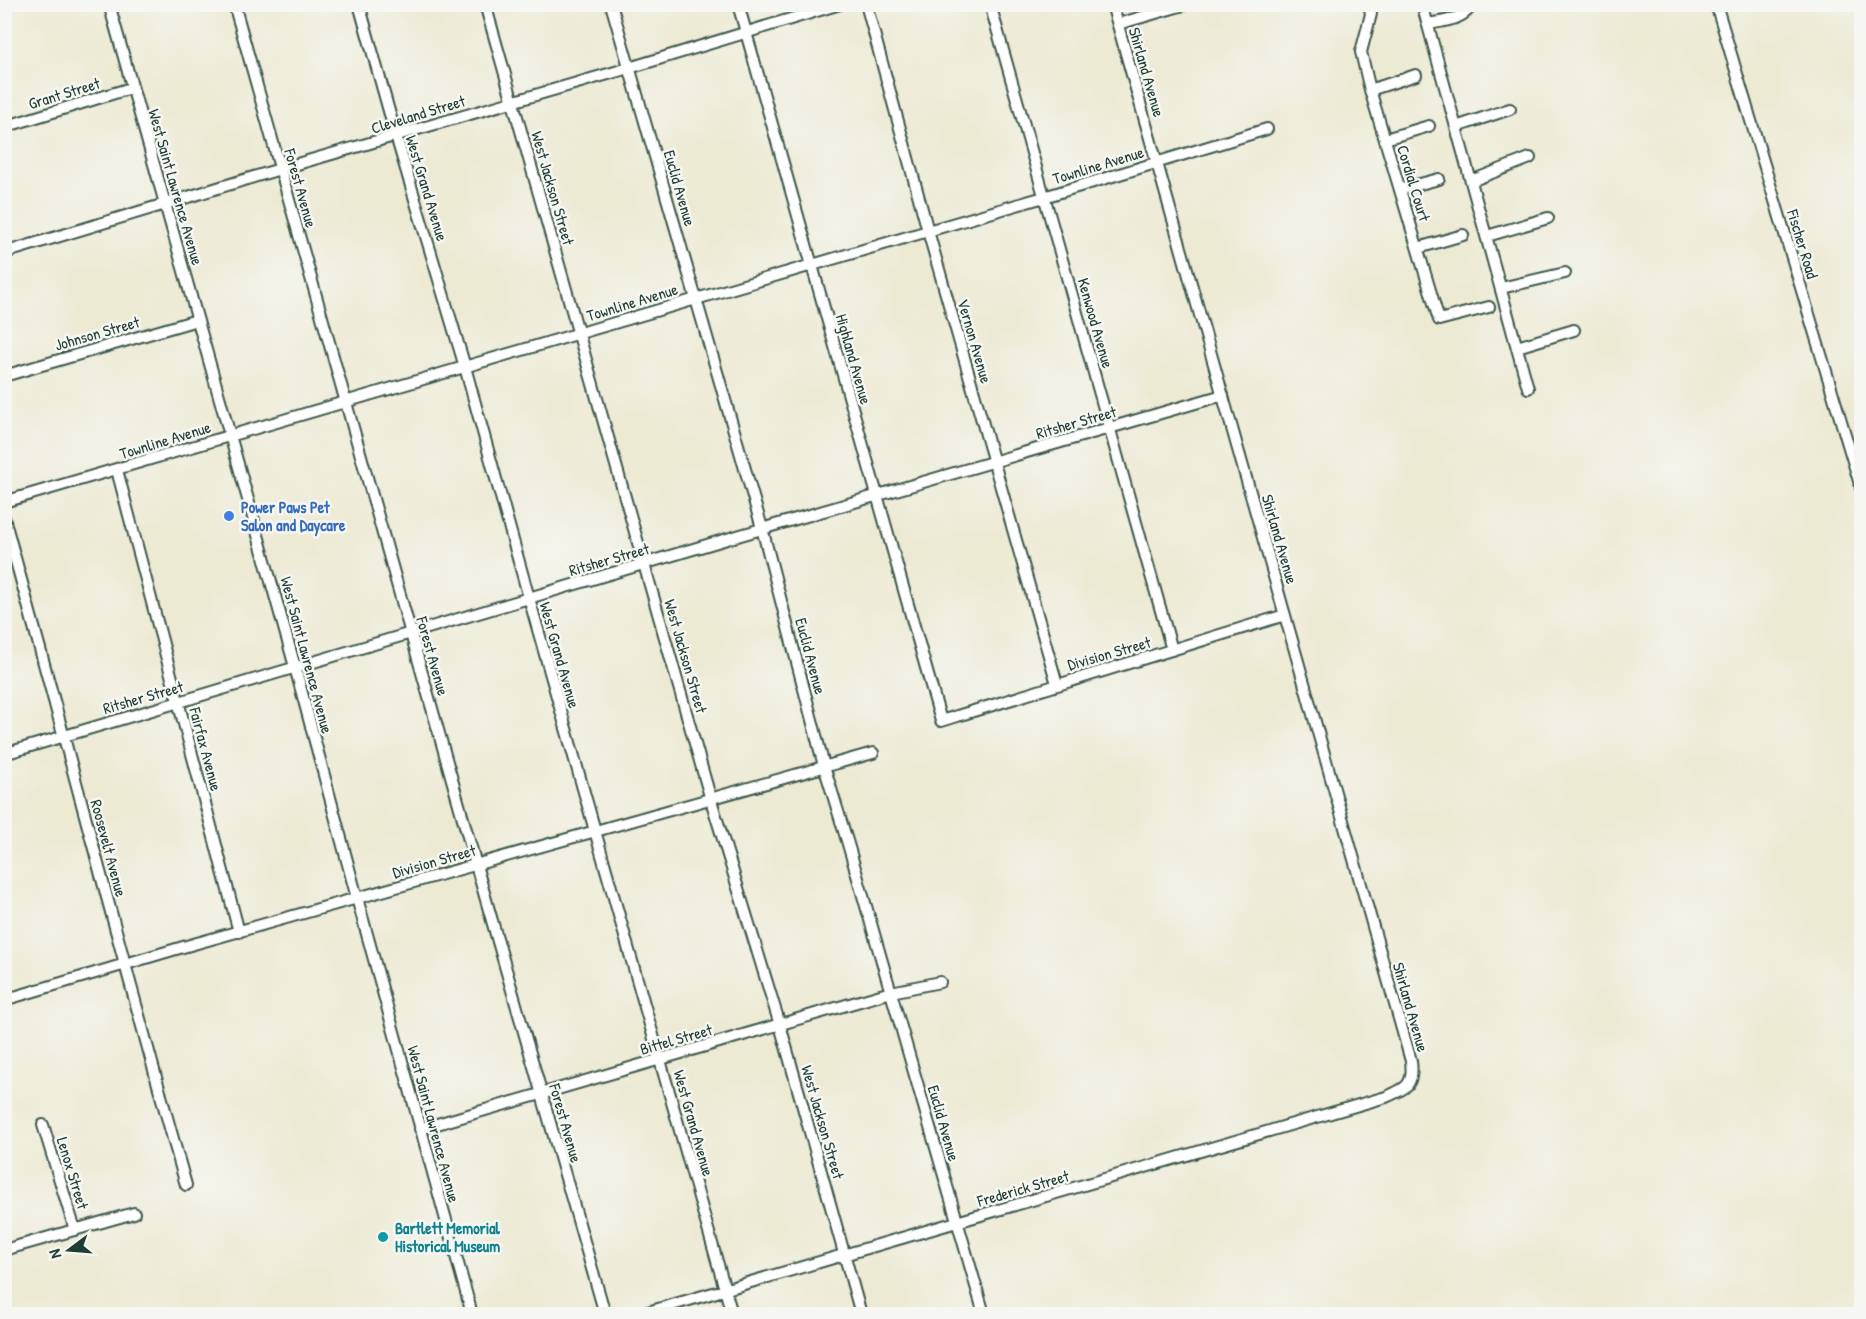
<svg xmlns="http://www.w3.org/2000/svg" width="1866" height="1319" font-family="'Patrick Hand',sans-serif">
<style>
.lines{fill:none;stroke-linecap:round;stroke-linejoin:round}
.minor-casing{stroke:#3e574c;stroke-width:14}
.minor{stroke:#fff;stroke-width:10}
.shop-dot{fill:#3f7fe0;stroke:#f6f6f2;stroke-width:2}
.culture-dot{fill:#0f9aa8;stroke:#f6f6f2;stroke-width:2}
.labels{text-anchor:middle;stroke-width:5;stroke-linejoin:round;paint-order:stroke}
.street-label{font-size:16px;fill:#1f3d34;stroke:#f6f6f2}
.shop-label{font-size:16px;font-weight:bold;fill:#366cbe;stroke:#f6f6f2;text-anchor:start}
.culture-label{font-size:16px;font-weight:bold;fill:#0d838f;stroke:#f6f6f2;text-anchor:start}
</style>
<rect width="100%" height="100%" fill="#f6f6f2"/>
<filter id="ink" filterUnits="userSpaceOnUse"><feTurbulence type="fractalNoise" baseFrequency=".0167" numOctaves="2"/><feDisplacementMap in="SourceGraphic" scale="12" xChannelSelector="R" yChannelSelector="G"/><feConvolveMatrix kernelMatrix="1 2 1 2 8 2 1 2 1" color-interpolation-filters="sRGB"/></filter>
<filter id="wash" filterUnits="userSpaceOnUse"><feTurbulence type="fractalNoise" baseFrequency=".008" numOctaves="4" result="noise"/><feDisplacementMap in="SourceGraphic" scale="24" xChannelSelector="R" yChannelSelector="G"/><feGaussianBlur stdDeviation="1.35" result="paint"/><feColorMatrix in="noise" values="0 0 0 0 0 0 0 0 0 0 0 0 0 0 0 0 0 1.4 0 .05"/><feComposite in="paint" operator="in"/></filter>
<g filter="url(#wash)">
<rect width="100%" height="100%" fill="#edead4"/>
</g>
<g filter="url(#ink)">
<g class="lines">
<g class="minor-casing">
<path id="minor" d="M 109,4 L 295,667 L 357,898 L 472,1314
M 234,4 L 476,865 L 605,1314
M 359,4 L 396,136 L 465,367 L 529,598 L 732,1314
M 485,4 L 711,800 L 780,1025 L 861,1314
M 611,4 L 762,528 L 824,766 L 848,844 L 984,1314
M 738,4 L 941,721 L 1285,615
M 866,4 L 928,231 L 1057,684
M 990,4 L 1172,650
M 1369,4 L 1371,14 L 1361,52 L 1370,90 L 1439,320 L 1489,307
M 1422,4 L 1528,388
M 1716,4 L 1862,491
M 1118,24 L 1187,4
M 1428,24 C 1443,21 1465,20 1472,4
M 1370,90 L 1416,75
M 4,127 L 131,88
M 1456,127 L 1510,109
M 1385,139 L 1429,126
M 1471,181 L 1530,158
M 1401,189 L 1439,179
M 1487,236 L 1548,218
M 1418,248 L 1463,235
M 4,253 L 280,169 L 629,68 L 840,4
M 1501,288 L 1565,273
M 1517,347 L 1574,330
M 4,376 L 197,320
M 117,470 L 239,932
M 4,502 L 1044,197 L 1267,129
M 4,518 C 66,740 123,963 186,1185
M 4,754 L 727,539 L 1223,395
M 4,1000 L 183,947 L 873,753
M 43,1125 L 75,1230
M 420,1129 L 891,992 L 940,982
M 4,1250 L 134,1213
M 641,1314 L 1386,1097 C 1407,1088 1414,1085 1411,1061 L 1112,4"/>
</g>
<use href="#minor" class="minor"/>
</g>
</g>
<circle class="shop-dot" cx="229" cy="516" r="6"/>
<circle class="culture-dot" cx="383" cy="1237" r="6"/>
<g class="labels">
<g class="street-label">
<text transform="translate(1147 72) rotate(74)" y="6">Shirland Avenue</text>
<text transform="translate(64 93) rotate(-17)" y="6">Grant Street</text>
<text transform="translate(418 114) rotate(-17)" y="6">Cleveland Street</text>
<text transform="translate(1098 165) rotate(-17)" y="6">Townline Avenue</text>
<text transform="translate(1414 183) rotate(73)" y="6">Cordial Court</text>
<text transform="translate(176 187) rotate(74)" y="6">West Saint Lawrence Avenue</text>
<text transform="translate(301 188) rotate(74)" y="6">Forest Avenue</text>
<text transform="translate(427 188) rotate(73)" y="6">West Grand Avenue</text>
<text transform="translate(553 188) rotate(74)" y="6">West Jackson Street</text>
<text transform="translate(680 188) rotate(74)" y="6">Euclid Avenue</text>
<text transform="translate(1803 244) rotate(73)" y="6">Fischer Road</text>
<text transform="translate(632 302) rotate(-17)" y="6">Townline Avenue</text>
<text transform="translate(1096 323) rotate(74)" y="6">Kenwood Avenue</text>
<text transform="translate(97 333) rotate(-16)" y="6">Johnson Street</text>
<text transform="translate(975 341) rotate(74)" y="6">Vernon Avenue</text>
<text transform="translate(854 359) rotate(74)" y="6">Highland Avenue</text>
<text transform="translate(1076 422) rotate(-16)" y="6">Ritsher Street</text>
<text transform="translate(165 440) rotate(-17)" y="6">Townline Avenue</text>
<text transform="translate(1280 539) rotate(74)" y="6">Shirland Avenue</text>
<text transform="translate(609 559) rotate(-16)" y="6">Ritsher Street</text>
<text transform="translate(1109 653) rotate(-16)" y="6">Division Street</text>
<text transform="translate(307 655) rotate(75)" y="6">West Saint Lawrence Avenue</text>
<text transform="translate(560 655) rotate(74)" y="6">West Grand Avenue</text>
<text transform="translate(433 656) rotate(74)" y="6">Forest Avenue</text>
<text transform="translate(686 656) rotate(74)" y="6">West Jackson Street</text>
<text transform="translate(811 656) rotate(75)" y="6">Euclid Avenue</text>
<text transform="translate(143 697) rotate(-16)" y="6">Ritsher Street</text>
<text transform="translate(206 749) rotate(75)" y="6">Fairfax Avenue</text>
<text transform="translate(109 848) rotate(75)" y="6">Roosevelt Avenue</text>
<text transform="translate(434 861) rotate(-16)" y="6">Division Street</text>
<text transform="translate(1411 1007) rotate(74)" y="6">Shirland Avenue</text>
<text transform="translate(676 1039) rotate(-16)" y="6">Bittel Street</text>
<text transform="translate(823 1122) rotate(74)" y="6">West Jackson Street</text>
<text transform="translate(566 1123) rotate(74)" y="6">Forest Avenue</text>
<text transform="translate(694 1123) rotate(74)" y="6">West Grand Avenue</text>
<text transform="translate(944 1123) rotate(74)" y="6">Euclid Avenue</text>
<text transform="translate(434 1124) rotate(75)" y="6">West Saint Lawrence Avenue</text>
<text transform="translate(73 1173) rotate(73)" y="6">Lenox Street</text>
<text transform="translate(1023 1188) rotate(-16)" y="6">Frederick Street</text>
</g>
<g class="shop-label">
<text x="241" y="513">Power Paws Pet<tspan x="241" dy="18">Salon and Daycare</tspan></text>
</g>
<g class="culture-label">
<text x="395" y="1234">Bartlett Memorial<tspan x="395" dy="18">Historical Museum</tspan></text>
</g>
</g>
<rect width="1866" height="1319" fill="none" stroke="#f6f6f2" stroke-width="24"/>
<g transform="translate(69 1250) rotate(254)" stroke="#f6f6f2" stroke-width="4.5" paint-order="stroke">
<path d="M0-4.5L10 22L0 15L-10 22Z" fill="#1f3d34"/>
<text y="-9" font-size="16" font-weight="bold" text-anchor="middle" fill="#1f3d34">N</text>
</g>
</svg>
